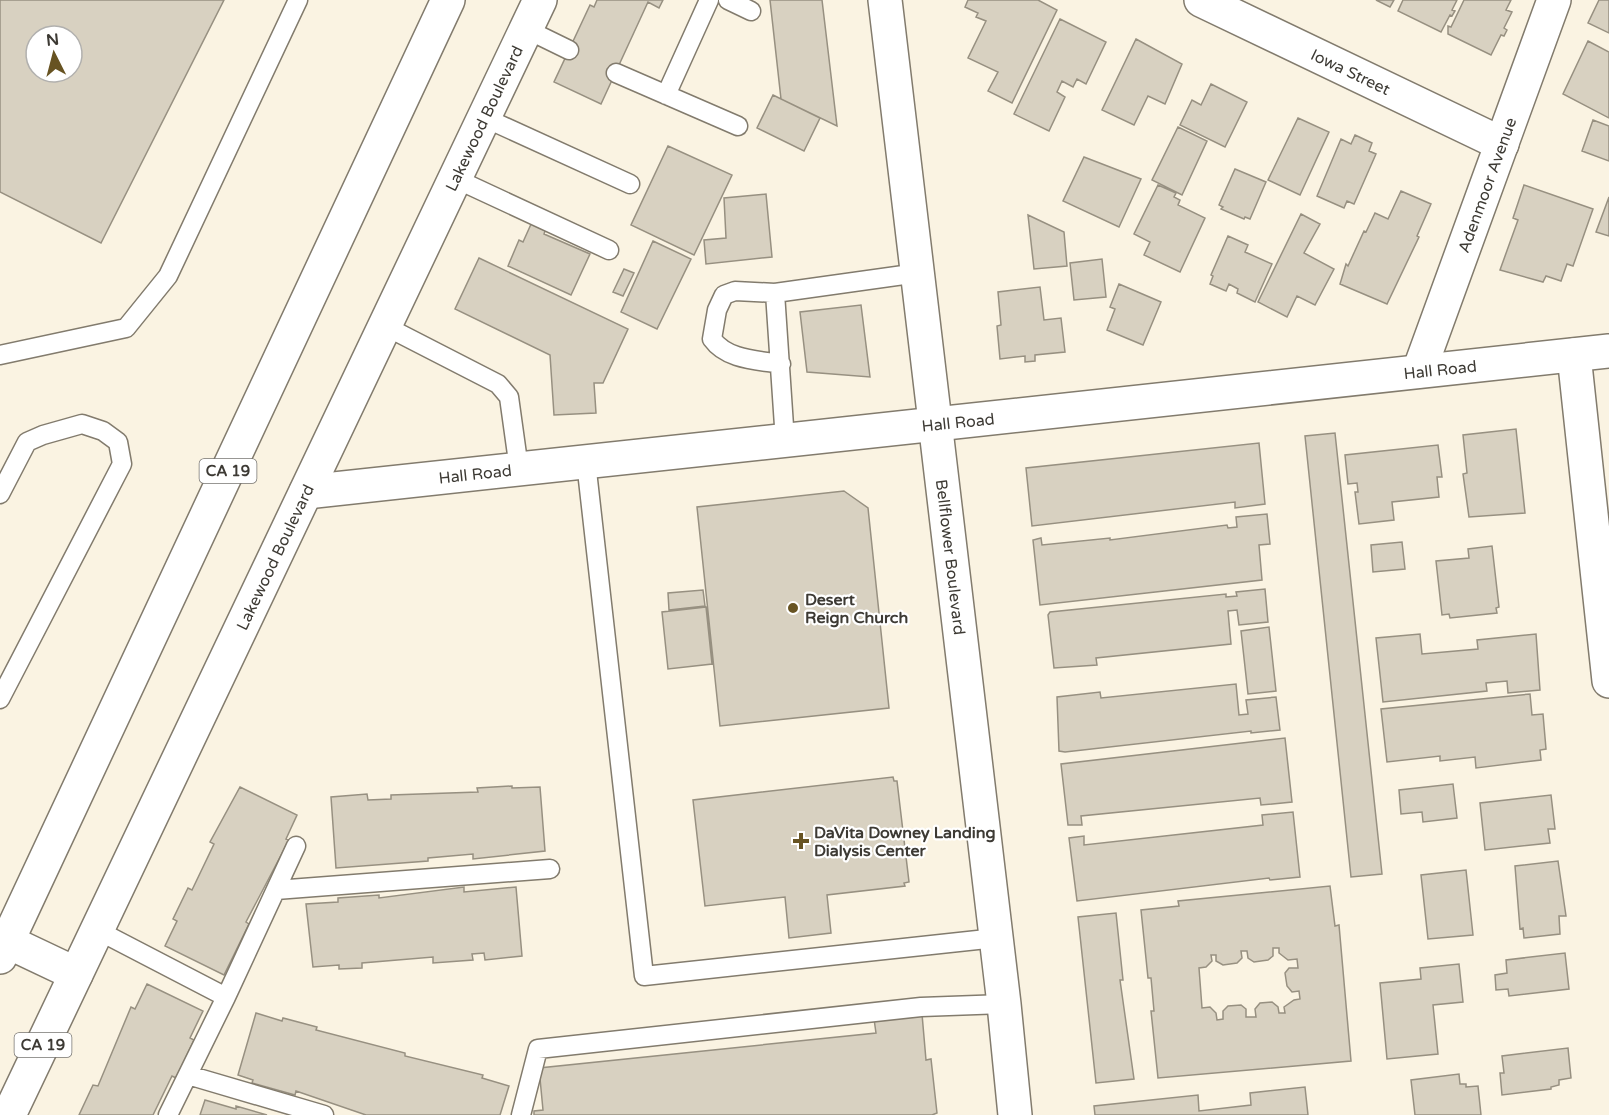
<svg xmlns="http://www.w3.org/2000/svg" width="1609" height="1115" font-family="'Varela Round',sans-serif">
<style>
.building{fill:#d8d1c1;stroke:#979081;stroke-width:1.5;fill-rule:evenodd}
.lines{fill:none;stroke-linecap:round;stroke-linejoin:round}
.lane-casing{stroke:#827b6d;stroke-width:21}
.street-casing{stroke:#827b6d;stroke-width:36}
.secondary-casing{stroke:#827b6d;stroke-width:36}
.primary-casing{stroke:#827b6d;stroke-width:36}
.lane{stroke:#fff;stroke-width:18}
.street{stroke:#fff;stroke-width:33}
.secondary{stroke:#fff;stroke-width:33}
.primary{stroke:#fff;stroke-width:33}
.poi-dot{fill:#675322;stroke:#fff;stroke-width:2}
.labels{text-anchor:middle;stroke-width:4.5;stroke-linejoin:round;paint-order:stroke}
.shield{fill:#fff;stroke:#777571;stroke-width:1.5}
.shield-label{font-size:15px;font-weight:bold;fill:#3d3a34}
.street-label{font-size:16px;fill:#3d3a34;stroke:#fff}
.poi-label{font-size:16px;font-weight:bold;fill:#3d3a34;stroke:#fff;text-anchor:start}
</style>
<rect width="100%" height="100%" fill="#faf3e2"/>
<path class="building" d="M 0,0 L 224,0 L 101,243 L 0,192 ZM 36,36 L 72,36 L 72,72 L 36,72 Z
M 597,0 L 663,0 L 659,8 L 648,2 L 601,104 L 554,82 L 590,5 L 594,7 Z
M 770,0 L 822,0 L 837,126 L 781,99 Z
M 968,0 L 1038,0 L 1057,10 L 1012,103 L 988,91 L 998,72 L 968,58 L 986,21 L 976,17 L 978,13 L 965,7 Z
M 1376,0 L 1394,0 L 1390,7 Z
M 1403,0 L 1457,0 L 1452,10 L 1455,11 L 1452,16 L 1450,15 L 1441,32 L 1398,11 Z
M 1464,0 L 1511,0 L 1506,10 L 1512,12 L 1504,28 L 1507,30 L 1504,36 L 1501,35 L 1491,55 L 1448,34 L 1448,26 L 1451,27 Z
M 1599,0 L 1609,0 L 1609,33 L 1588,23 Z
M 1060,19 L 1106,42 L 1086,84 L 1077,79 L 1073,87 L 1062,81 L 1057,92 L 1065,97 L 1049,131 L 1014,114 Z
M 1136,39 L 1182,64 L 1165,104 L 1148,96 L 1134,125 L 1102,110 Z
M 1588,41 L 1609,52 L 1609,118 L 1563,94 Z
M 1211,84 L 1247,102 L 1225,147 L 1180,125 L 1192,100 L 1201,105 Z
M 773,95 L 820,118 L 804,151 L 757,128 Z
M 1298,118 L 1329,132 L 1300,195 L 1268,180 Z
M 1593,120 L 1609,126 L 1609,161 L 1582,151 Z
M 1178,127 L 1207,141 L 1182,195 L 1152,180 Z
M 1355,135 L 1372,143 L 1369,151 L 1376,154 L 1354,204 L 1347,201 L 1344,208 L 1317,196 L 1341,139 L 1351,144 Z
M 668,146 L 732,175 L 694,255 L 631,225 Z
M 1084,157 L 1141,179 L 1119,227 L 1063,201 Z
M 1235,169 L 1266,182 L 1250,219 L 1245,217 L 1244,219 L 1221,209 L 1223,207 L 1219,205 Z
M 1158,185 L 1176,193 L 1174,197 L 1180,200 L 1178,205 L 1205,218 L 1180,272 L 1144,255 L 1150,242 L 1134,234 Z
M 1524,185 L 1593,209 L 1573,266 L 1567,264 L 1561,281 L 1546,276 L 1543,282 L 1500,270 L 1518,220 L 1513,218 Z
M 1401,191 L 1431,204 L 1417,236 L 1419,237 L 1387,304 L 1340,284 L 1346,264 L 1348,266 L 1364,231 L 1366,232 L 1375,213 L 1388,219 Z
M 766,194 L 772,257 L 706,264 L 704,240 L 726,238 L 724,198 Z
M 1609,197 L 1609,236 L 1596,232 Z
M 1301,214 L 1320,224 L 1304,253 L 1334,269 L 1315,305 L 1297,296 L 1287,317 L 1258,302 Z
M 1028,215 L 1064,232 L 1067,266 L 1034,269 Z
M 532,222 L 546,228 L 544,234 L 590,254 L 571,295 L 508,266 L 519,240 L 523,242 Z
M 1228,236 L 1248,245 L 1245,252 L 1272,264 L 1255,302 L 1237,293 L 1238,289 L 1229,284 L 1226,291 L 1210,284 L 1213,276 L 1211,275 Z
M 653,241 L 691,259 L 657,329 L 621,312 Z
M 479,258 L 628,329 L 603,383 L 594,383 L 596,413 L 554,415 L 550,355 L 455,309 Z
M 1102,259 L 1106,297 L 1074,300 L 1070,263 Z
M 624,269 L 634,273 L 623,296 L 613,292 Z
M 1119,284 L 1161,302 L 1143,345 L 1107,330 L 1115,309 L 1110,307 Z
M 1040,287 L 1044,320 L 1061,318 L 1065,352 L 1035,355 L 1035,361 L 1025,362 L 1025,356 L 1000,359 L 997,326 L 1001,325 L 998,292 Z
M 861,305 L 870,377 L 807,372 L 800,312 Z
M 1516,429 L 1525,513 L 1469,517 L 1463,474 L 1467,473 L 1463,435 Z
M 1335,433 L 1382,874 L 1351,877 L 1305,436 Z
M 1259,443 L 1265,504 L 1235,508 L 1235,502 L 1032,526 L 1026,468 Z
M 1438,445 L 1442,477 L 1437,477 L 1439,497 L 1392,502 L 1394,520 L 1359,524 L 1355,492 L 1358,492 L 1357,483 L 1348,484 L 1345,455 Z
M 844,491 L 868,508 L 889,708 L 720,726 L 697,507 Z
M 1267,514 L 1270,544 L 1259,545 L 1262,580 L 1040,605 L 1033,540 L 1041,538 L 1042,545 L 1110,538 L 1110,540 L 1227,525 L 1228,528 L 1237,527 L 1236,517 Z
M 1402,542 L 1405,569 L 1373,572 L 1371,545 Z
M 1492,546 L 1499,607 L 1496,608 L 1497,613 L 1450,618 L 1449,614 L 1442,615 L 1436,561 L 1469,558 L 1468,549 Z
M 1265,589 L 1268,622 L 1239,625 L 1237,610 L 1228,611 L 1231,644 L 1096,658 L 1097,665 L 1054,668 L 1048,615 L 1050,612 L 1226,594 L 1226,597 L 1237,596 L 1236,592 Z
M 703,590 L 705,606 L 669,610 L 668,593 Z
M 706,607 L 712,664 L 668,669 L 662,612 Z
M 1269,627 L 1276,691 L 1248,694 L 1241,631 Z
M 1420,634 L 1422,654 L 1478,649 L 1477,640 L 1536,634 L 1540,690 L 1508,693 L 1507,681 L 1486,683 L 1487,691 L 1383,702 L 1376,638 Z
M 1236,684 L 1239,715 L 1248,714 L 1246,700 L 1276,697 L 1280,730 L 1251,733 L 1251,731 L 1065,752 L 1059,751 L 1057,697 L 1100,692 L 1101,698 Z
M 1530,694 L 1532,715 L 1543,714 L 1546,749 L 1540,750 L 1541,760 L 1476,768 L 1475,757 L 1440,761 L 1440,756 L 1387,762 L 1381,709 Z
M 1285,738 L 1292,802 L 1261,805 L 1260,798 L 1081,816 L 1082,825 L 1068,825 L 1061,764 Z
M 893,777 L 894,781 L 897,781 L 909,882 L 904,883 L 905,886 L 827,895 L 831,933 L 789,938 L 785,897 L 705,906 L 693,800 Z
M 1453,784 L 1457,818 L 1423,822 L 1422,812 L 1401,814 L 1399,790 Z
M 512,786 L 512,788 L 540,787 L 545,851 L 473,859 L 473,854 L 428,858 L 428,861 L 336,868 L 331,797 L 367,794 L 368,800 L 391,799 L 391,795 L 478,792 L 477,788 Z
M 240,787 L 297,815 L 286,839 L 289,840 L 246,922 L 249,924 L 224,975 L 165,946 L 177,921 L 173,919 L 188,888 L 192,890 L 214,844 L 210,842 Z
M 1551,795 L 1555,829 L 1548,829 L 1550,843 L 1485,850 L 1480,803 Z
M 1293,812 L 1300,877 L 1270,880 L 1269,878 L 1077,901 L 1069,838 L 1084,836 L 1084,845 L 1263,825 L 1262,815 Z
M 1558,861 L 1566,916 L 1559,916 L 1560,934 L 1524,938 L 1523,928 L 1520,929 L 1515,866 Z
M 1466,870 L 1473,935 L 1428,939 L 1421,875 Z
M 1330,886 L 1335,926 L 1339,925 L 1351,1061 L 1158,1078 L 1151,1011 L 1154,1011 L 1151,978 L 1148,978 L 1141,910 L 1179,906 L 1178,901 ZM 1273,948 L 1279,948 L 1279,953 L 1288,960 L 1297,959 L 1298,968 L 1289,968 L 1285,973 L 1287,986 L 1292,992 L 1299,991 L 1300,999 L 1294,1000 L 1284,1007 L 1285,1013 L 1279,1013 L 1278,1007 L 1272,1002 L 1260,1003 L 1255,1009 L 1256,1017 L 1246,1017 L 1246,1009 L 1241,1005 L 1228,1006 L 1223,1011 L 1223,1019 L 1217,1020 L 1216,1013 L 1210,1007 L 1202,1008 L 1199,968 L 1206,967 L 1212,961 L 1211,955 L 1216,955 L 1216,961 L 1223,965 L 1237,963 L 1242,958 L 1241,951 L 1247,951 L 1248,958 L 1254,962 L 1268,960 L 1273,956 Z
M 464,887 L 464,892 L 516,887 L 522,956 L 485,960 L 484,953 L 472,954 L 473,960 L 433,963 L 433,957 L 362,963 L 362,968 L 339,969 L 339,965 L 313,967 L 306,904 L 338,902 L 338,898 L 379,895 L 379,898 Z
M 1116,913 L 1123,980 L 1120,980 L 1134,1079 L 1096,1083 L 1078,917 Z
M 1565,953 L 1569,989 L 1509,996 L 1508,989 L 1496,990 L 1495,975 L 1507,973 L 1506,960 Z
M 1459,964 L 1463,1002 L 1433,1005 L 1438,1054 L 1387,1059 L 1380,983 L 1421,979 L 1420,968 Z
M 147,984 L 203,1011 L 190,1038 L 194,1040 L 176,1078 L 172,1076 L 153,1115 L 79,1115 L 93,1085 L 98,1086 L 131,1007 L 135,1009 Z
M 256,1013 L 282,1021 L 283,1018 L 317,1027 L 316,1030 L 405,1053 L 405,1056 L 483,1075 L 482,1078 L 509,1086 L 500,1115 L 366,1115 L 296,1091 L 295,1095 L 252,1083 L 253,1080 L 238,1075 Z
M 922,1014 L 926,1060 L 931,1059 L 937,1113 L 932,1115 L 534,1115 L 534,1111 L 543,1110 L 539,1068 L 876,1033 L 874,1019 Z
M 1568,1048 L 1571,1078 L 1559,1080 L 1559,1085 L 1551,1087 L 1551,1089 L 1502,1095 L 1500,1073 L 1504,1073 L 1502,1056 Z
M 1459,1074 L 1460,1084 L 1466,1084 L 1466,1087 L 1478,1086 L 1481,1115 L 1415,1115 L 1411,1080 Z
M 1305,1087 L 1308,1115 L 1095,1115 L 1094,1106 L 1198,1095 L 1199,1111 L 1251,1105 L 1250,1093 Z
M 205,1100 L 236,1109 L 236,1106 L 267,1115 L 200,1115 Z"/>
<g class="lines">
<g class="lane-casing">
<path id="lane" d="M 728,0 L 751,11
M 526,29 L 569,50
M 616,73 L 738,126
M 666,95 L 709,0
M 483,117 L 630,184
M 454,178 L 609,250
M 775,293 L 785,441
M 385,326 L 498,384 L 509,397 L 519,469
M 0,355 L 126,328 L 168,276 L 298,0
M 781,364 C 757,360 727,360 712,339 L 717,310 L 724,295 L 735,291 L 775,293 L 918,273
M 586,462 L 644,976 L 996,938
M 0,494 L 27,442 L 43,435 L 82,424 L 103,431 L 118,442 L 122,464 L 0,699
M 276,890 L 550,869
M 97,930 L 226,997 L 168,1115
M 226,997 L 296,846
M 188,1075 L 324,1115
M 521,1115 L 538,1049 L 921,1007 L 1004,1004"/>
</g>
<g class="street-casing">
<g id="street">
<path id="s1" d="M 1201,0 L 1502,144"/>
<path d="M 1574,355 L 1609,681"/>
<path id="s2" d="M 1419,371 L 1554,0"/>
<path id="s3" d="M 306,492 L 936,424"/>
</g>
</g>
<g class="secondary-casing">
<g id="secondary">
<path id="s4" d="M 885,0 L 1004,1004 L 1015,1115"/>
<path id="s5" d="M 936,424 L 1609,351"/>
<path d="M 0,938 L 76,974"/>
</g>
</g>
<g class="primary-casing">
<g id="primary">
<path d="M 0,957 L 448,0"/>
<path id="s6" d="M 9,1115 L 540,0"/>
</g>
</g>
<use href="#lane" class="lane"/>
<use href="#street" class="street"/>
<use href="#secondary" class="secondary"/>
<use href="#primary" class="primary"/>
</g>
<g class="poi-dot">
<circle cx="793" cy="608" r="6"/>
<path d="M798 832h6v6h6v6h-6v6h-6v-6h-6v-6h6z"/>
</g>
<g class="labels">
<g class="shield">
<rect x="199.5" y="459" width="57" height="24" rx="4.5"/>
<rect x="14.5" y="1033" width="57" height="24" rx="4.5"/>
</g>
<g class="shield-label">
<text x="228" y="476">CA 19</text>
<text x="43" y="1050">CA 19</text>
</g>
<g class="street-label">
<text dy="6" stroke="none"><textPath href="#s1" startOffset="166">Iowa Street</textPath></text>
<text dy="6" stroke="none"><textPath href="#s6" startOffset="1104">Lakewood Boulevard</textPath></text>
<text dy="6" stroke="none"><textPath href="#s2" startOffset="198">Adenmoor Avenue</textPath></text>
<text dy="6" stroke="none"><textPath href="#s5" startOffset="507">Hall Road</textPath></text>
<text transform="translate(958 422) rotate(-6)" y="6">Hall Road</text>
<text dy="6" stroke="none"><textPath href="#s3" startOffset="170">Hall Road</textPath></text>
<text dy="6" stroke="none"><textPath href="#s4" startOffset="561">Bellflower Boulevard</textPath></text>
<text dy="6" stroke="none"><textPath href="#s6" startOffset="618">Lakewood Boulevard</textPath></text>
</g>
<g class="poi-label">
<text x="805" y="605">Desert<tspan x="805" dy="18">Reign Church</tspan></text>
<text x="814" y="838">DaVita Downey Landing<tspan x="814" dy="18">Dialysis Center</tspan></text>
</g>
</g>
<g transform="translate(54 54) rotate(354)"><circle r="28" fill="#ffffff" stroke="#b1b0ae" stroke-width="1.5"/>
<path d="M0-4.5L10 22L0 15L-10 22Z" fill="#675322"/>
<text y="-9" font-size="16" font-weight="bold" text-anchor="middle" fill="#3d3a34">N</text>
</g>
</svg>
